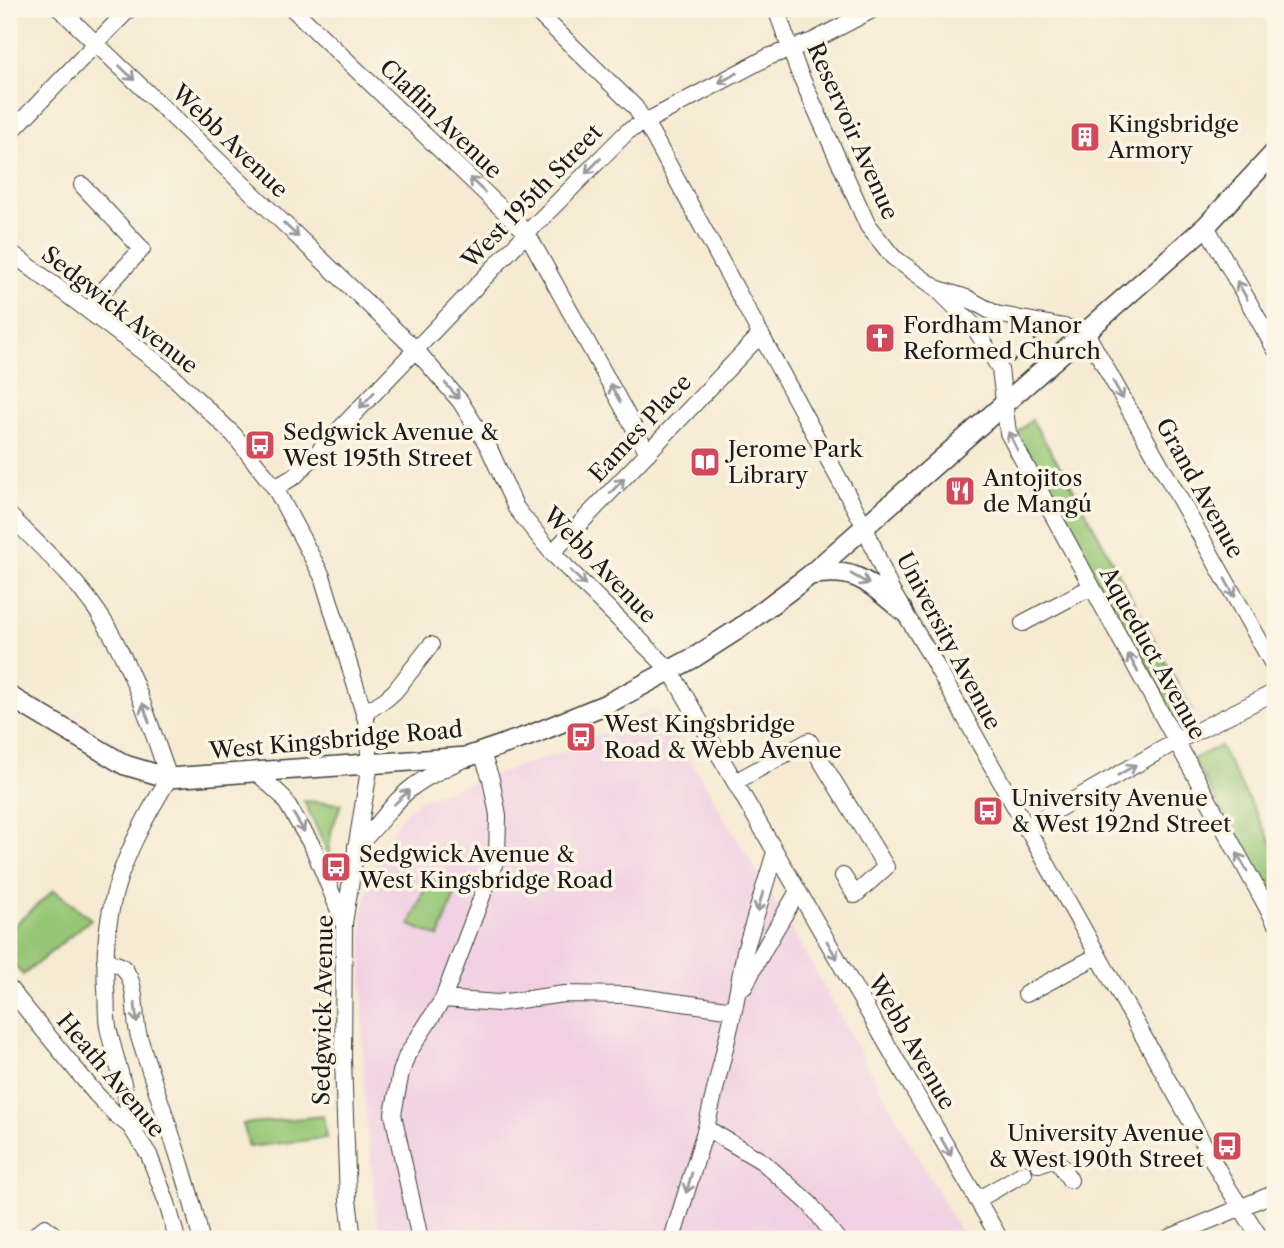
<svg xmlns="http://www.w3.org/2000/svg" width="1284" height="1248" font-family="'Libre Caslon Text',serif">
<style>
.built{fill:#f1d0e3}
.green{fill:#95c675;stroke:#587148;stroke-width:2}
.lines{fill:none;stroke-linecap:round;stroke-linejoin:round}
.minor-casing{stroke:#3d3b37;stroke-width:18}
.major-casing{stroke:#3d3b37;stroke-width:22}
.path{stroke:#3d3b37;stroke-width:2.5;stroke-dasharray:5 5;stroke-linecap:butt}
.minor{stroke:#fff;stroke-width:16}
.major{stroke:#fff;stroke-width:19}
.oneway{stroke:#999}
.labels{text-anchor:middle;stroke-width:7;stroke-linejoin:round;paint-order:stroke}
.street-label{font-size:23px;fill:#1c1c1c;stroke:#fcf5e5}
.poi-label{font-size:23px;fill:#1c1c1c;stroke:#fcf5e5;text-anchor:start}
</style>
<rect width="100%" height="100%" fill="#fcf5e5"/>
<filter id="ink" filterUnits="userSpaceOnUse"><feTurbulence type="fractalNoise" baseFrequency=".0143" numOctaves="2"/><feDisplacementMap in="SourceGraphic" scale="14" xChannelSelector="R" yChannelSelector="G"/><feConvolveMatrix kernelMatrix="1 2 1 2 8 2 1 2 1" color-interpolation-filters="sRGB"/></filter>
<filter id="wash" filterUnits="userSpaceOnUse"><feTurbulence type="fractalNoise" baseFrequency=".00686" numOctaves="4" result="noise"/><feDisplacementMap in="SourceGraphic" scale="28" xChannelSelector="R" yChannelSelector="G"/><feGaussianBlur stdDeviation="1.57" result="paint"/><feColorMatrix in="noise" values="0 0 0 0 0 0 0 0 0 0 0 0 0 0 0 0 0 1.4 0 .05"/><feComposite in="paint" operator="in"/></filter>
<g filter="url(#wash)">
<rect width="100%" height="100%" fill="#f6ead2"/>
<path class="built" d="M 652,710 L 664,716 L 797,939 L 964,1239 L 379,1239 L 364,1093 L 362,914 L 371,877 L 379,856 L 400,818 L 419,800 L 559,753 Z"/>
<path class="green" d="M 1032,420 L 1076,493 L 1191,710 L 1172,722 L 1015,434 Z
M 1220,746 L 1275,849 L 1275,904 L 1193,759 Z
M 304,801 L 341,804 L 331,832 L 329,855 Z
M 429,877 L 457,889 L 439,937 L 410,925 Z
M 54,890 L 91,919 L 23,975 L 9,959 L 9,930 Z
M 323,1116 L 326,1138 L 249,1147 L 243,1124 Z"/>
</g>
<g filter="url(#ink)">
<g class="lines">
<g class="minor-casing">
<path id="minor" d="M 60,9 L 415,349 L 460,401 L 488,446 L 516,508 L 552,553 L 670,670 L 1000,1239
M 293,9 L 527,233 L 648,453
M 534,9 L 635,107 L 652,134 L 865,527 L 891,590 L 930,655 L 1227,1186 L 1261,1239
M 776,9 L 798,70 L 868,226 L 893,257 L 936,288 L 973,325 L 1000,369 L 1008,433 L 1275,922
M 9,134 L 129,9
M 82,185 L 142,249 L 99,295 L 90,312
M 1206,226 L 1275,349
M 9,251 L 162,366 L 234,435 L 275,488 L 322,576 L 366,720 L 370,764 L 344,923 L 343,1060 L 348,1200 L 353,1239
M 939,289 L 967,298 L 996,314 L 1085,331 L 1275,668
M 275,488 L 295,476 L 527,233 L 628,131 L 768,57 L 813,41 L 874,9
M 9,515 C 43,549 80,582 105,623 C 134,671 150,725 169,778 C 125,851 101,902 106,989 C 107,1002 106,1015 108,1027 C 115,1060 128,1091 130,1126
M 552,553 L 761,334
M 1023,623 L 1091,587
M 364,713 L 386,699 L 395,691 L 431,645
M 255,771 L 283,797 L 313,847 L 344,923
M 735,782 L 809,741 L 886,867 L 855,895 L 843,876
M 1025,828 L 1175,742 L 1275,692
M 356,846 C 379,828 391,802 414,786 C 429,775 447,767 464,759
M 105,961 C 113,963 123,964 127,973 C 138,992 133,1017 139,1037 C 160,1104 186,1170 201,1239
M 745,986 C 760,953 780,923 798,891
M 9,988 L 95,1093 L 116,1115 L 130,1126 L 149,1155 L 167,1203 L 177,1239
M 1026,994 L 1097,956
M 443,999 L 497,857 L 498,815 L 491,779 L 481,751
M 706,1128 L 763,1162 L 810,1204 L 837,1239
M 1039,1164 L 1054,1158 L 1060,1164 L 1070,1180
M 977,1200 L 1024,1173
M 30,1239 L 45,1227 L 59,1239
M 420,1239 L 393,1114 L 401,1072 L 407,1055 L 443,999 L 498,1003 L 564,994 L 625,995 L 734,1010
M 672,1239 L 706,1128 L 734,1010 L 745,951 L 775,852
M 1166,1239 L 1275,1193"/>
</g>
<g class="major-casing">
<path id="major" d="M 811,575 C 857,566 869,584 902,610
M 9,696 L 125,765 L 169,778 L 467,757 L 531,735 L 609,703 L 695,657 L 740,628 L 810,575 L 1206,226 L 1275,152"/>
</g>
<path class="path" d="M 1012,362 L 1037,337"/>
<use href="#minor" class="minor"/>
<use href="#major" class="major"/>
</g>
<defs><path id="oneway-shaft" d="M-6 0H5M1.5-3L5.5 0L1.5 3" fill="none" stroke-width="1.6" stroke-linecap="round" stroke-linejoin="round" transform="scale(1.75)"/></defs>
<g class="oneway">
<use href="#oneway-shaft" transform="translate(127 73) rotate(44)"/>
<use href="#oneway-shaft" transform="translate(728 78) rotate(152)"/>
<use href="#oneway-shaft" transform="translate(593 166) rotate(135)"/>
<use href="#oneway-shaft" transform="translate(477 185) rotate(-136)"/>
<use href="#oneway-shaft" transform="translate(291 230) rotate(44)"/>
<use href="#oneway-shaft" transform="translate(1242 290) rotate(-119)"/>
<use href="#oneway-shaft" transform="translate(1118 390) rotate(61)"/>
<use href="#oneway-shaft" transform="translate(452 391) rotate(49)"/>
<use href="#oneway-shaft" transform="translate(615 393) rotate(-119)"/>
<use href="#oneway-shaft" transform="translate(367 400) rotate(133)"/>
<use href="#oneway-shaft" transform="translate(1013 441) rotate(-116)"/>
<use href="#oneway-shaft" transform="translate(617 486) rotate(-46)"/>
<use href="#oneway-shaft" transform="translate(578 578) rotate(45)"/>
<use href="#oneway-shaft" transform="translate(860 579) rotate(30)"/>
<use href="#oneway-shaft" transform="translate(1230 588) rotate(61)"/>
<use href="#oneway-shaft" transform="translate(1133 663) rotate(-118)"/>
<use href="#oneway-shaft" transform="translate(146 713) rotate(-109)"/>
<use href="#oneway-shaft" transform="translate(1127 770) rotate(-30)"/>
<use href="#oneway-shaft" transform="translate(402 797) rotate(-44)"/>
<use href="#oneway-shaft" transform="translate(299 823) rotate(59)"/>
<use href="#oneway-shaft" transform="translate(1242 862) rotate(-119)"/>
<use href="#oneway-shaft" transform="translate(760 902) rotate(107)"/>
<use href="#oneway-shaft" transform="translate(832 950) rotate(60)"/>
<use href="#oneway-shaft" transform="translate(136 1013) rotate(84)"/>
<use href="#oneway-shaft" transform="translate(946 1147) rotate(60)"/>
<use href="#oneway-shaft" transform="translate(689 1183) rotate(106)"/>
</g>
</g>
<defs>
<g id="building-square" transform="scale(1.575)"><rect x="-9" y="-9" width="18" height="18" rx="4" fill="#d1495b" stroke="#fcf5e5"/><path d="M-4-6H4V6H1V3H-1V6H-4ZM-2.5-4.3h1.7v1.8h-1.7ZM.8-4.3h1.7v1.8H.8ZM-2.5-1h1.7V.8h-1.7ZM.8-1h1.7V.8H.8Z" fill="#fff"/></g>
<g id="church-square" transform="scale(1.575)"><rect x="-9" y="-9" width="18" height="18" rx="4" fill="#d1495b" stroke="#fcf5e5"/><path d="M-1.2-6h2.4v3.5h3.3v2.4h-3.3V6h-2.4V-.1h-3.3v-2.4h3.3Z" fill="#fff"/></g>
<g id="bus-square" transform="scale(1.575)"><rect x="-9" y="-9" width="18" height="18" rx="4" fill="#d1495b" stroke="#fcf5e5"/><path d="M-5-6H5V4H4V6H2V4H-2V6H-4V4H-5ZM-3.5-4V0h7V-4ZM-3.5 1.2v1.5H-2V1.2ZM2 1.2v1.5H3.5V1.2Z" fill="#fff"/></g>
<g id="library-square" transform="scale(1.575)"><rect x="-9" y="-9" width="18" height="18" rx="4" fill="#d1495b" stroke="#fcf5e5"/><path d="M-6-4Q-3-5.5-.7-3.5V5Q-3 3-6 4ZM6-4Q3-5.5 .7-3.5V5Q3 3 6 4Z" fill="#fff"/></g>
<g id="restaurant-square" transform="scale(1.575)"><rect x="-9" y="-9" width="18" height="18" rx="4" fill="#d1495b" stroke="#fcf5e5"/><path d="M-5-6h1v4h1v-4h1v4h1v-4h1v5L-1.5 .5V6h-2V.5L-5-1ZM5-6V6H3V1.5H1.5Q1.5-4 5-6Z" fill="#fff"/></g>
</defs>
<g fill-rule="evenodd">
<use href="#building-square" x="1085" y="137"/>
<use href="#church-square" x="880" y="338"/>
<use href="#bus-square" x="260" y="445"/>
<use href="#library-square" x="705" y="462"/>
<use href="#restaurant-square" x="960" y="491"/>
<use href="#bus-square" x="581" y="737"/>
<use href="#bus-square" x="988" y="811"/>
<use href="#bus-square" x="336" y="867"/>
<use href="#bus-square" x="1227" y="1146"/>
</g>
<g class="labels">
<g class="street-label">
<text transform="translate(441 119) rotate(44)" y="8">Claflin Avenue</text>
<text transform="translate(853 131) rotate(66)" y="8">Reservoir Avenue</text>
<text transform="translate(230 141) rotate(44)" y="8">Webb Avenue</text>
<text transform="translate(532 196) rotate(-46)" y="8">West 195th Street</text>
<text transform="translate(120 310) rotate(38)" y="8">Sedgwick Avenue</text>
<text transform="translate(640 428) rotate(-47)" y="8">Eames Place</text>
<text transform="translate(1200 488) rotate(61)" y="8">Grand Avenue</text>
<text transform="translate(600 565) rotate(46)" y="8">Webb Avenue</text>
<text transform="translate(949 641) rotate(62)" y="8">University Avenue</text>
<text transform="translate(1153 653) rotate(61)" y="8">Aqueduct Avenue</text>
<text transform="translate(336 740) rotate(-5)" y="8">West Kingsbridge Road</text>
<text transform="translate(323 1010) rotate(-89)" y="8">Sedgwick Avenue</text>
<text transform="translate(912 1042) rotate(60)" y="8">Webb Avenue</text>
<text transform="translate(111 1075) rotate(50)" y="8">Heath Avenue</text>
</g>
<g class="poi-label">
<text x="1108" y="132">Kingsbridge<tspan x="1108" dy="26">Armory</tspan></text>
<text x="903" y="333">Fordham Manor<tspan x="903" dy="26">Reformed Church</tspan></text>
<text x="283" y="440">Sedgwick Avenue &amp;<tspan x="283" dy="26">West 195th Street</tspan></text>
<text x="728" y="457">Jerome Park<tspan x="728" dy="26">Library</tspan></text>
<text x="983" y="486">Antojitos<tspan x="983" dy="26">de Mangú</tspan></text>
<text x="604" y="732">West Kingsbridge<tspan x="604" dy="26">Road &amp; Webb Avenue</tspan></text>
<text x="1011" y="806">University Avenue<tspan x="1011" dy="26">&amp; West 192nd Street</tspan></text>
<text x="359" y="862">Sedgwick Avenue &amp;<tspan x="359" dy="26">West Kingsbridge Road</tspan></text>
<text x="1204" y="1141" text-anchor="end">University Avenue<tspan x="1204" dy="26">&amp; West 190th Street</tspan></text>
</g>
</g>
<rect width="1284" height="1248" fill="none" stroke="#fcf5e5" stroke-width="35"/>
</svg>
